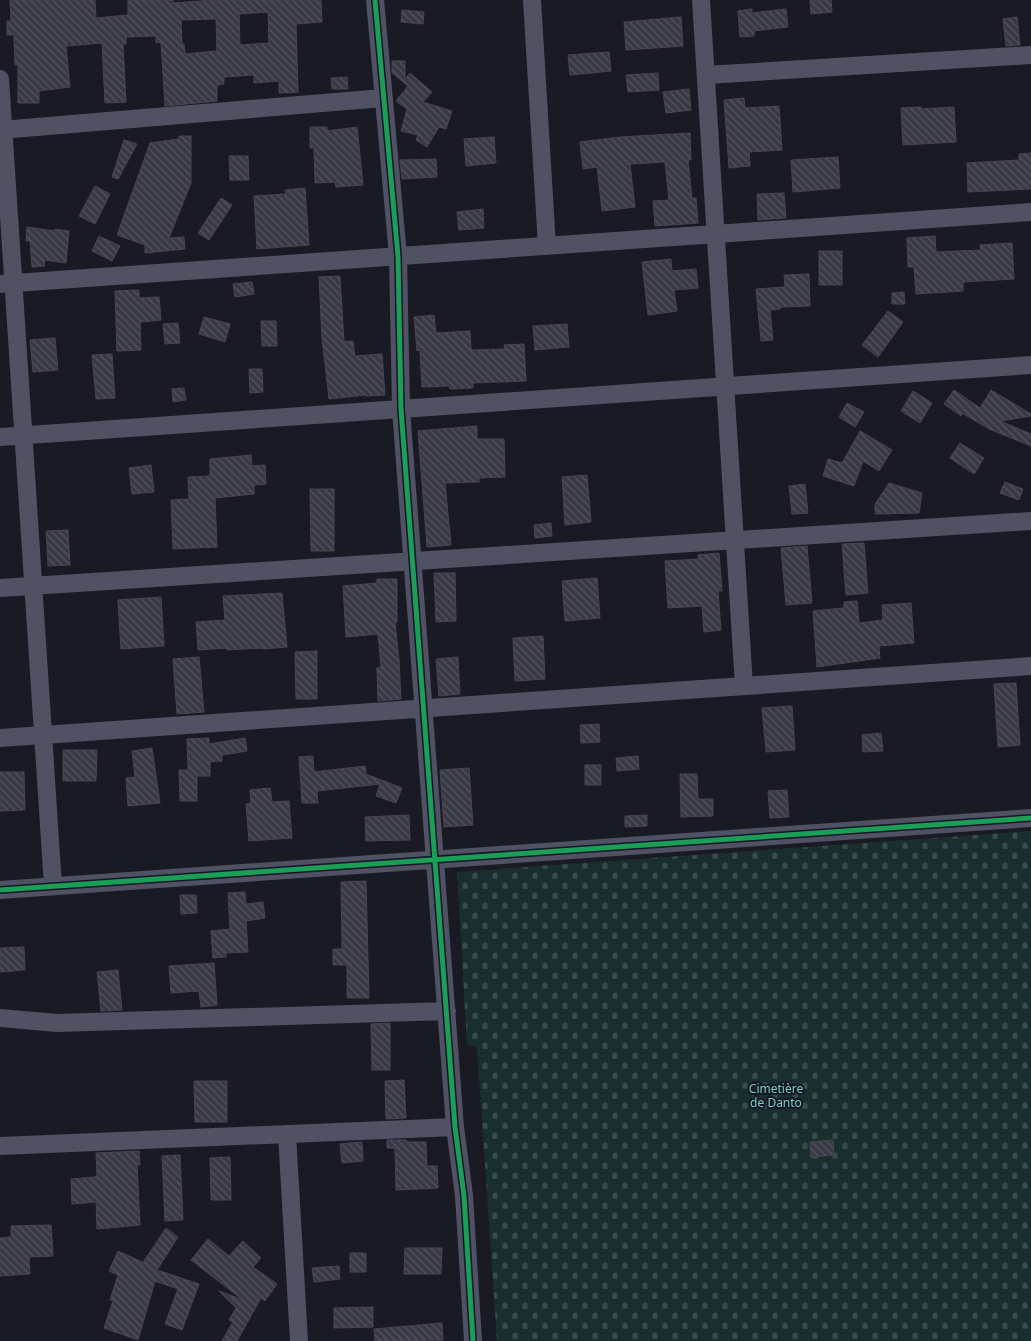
<svg xmlns="http://www.w3.org/2000/svg" width="1031" height="1341" font-family="'Noto Sans',sans-serif">
<style>
.cemetery{fill:url(#cemetery-stones)}
.building{fill:url(#building-back-hatch);stroke:#474556;fill-rule:evenodd}
.lines{fill:none;stroke-linecap:round;stroke-linejoin:round}
.minor{stroke:#505163;stroke-width:18}
.cycleway-casing{stroke:#161529;stroke-width:8}
.cycleway{stroke:#1a9f57;stroke-width:5}
.labels{text-anchor:middle;stroke-width:4;stroke-linejoin:round;paint-order:stroke}
.park-label{font-size:12px;fill:#75d3b0;stroke:#161529}
</style>
<defs>
<pattern id="cemetery-stones" width="16" height="16" patternUnits="userSpaceOnUse" patternTransform="scale(1.25)"><rect width="16" height="16" fill="#182f2d"/><path d="M2 7V4a2 2 0 0 1 4 0v3zM10 15v-3a2 2 0 0 1 4 0v3z" fill="#394d4c"/></pattern>
<pattern id="building-back-hatch" width="6" height="6" patternUnits="userSpaceOnUse" patternTransform="scale(1.25)"><rect width="6" height="6" fill="#393945"/><path d="M-1 5l2 2M0 0l6 6M5-1l2 2" fill="none" stroke="#555561"/></pattern>
</defs>
<rect width="100%" height="100%" fill="#1a1a24"/>
<path class="cemetery" d="M 1031,831 L 1031,1341 L 497,1341 L 477,1047 L 467,1045 L 457,872 Z"/>
<path class="building" d="M 10,0 L 95,0 L 96,18 L 128,15 L 128,0 L 173,0 L 173,3 L 215,0 L 321,0 L 322,22 L 296,24 L 298,92 L 279,93 L 279,81 L 254,83 L 254,75 L 224,77 L 224,84 L 217,85 L 217,101 L 165,106 L 161,42 L 156,43 L 156,36 L 126,37 L 126,44 L 123,44 L 126,102 L 105,103 L 102,43 L 66,46 L 70,87 L 39,91 L 39,103 L 18,103 L 18,65 L 15,65 L 14,35 L 7,35 L 7,21 L 11,21 ZM 268,12 L 269,43 L 240,45 L 239,14 ZM 216,19 L 217,51 L 185,54 L 184,44 L 182,44 L 181,20 Z
M 810,0 L 831,0 L 832,12 L 811,14 Z
M 752,9 L 752,13 L 786,9 L 788,27 L 754,31 L 754,36 L 740,37 L 738,11 Z
M 402,10 L 424,12 L 423,24 L 401,22 Z
M 681,17 L 683,46 L 626,50 L 624,22 Z
M 1017,17 L 1020,45 L 1006,46 L 1003,19 Z
M 609,52 L 611,71 L 570,75 L 568,55 Z
M 392,61 L 405,61 L 405,79 L 410,73 L 432,92 L 423,102 L 452,111 L 446,129 L 439,127 L 427,147 L 416,140 L 418,135 L 401,131 L 407,109 L 396,101 L 408,86 L 392,73 Z
M 658,73 L 659,90 L 628,92 L 626,75 Z
M 347,77 L 348,89 L 332,89 L 331,78 Z
M 689,89 L 691,110 L 666,113 L 663,92 Z
M 744,98 L 745,108 L 779,106 L 782,150 L 749,152 L 750,166 L 729,168 L 724,100 Z
M 921,107 L 921,109 L 954,107 L 956,142 L 903,145 L 901,108 Z
M 310,127 L 327,127 L 327,131 L 357,127 L 363,185 L 336,187 L 335,182 L 315,183 L 314,148 L 310,148 Z
M 690,133 L 691,160 L 688,160 L 692,198 L 696,198 L 698,223 L 655,226 L 653,201 L 669,200 L 665,162 L 630,164 L 635,207 L 602,211 L 597,167 L 583,169 L 580,142 L 620,137 Z
M 179,136 L 191,136 L 191,183 L 169,238 L 184,237 L 185,249 L 145,253 L 145,245 L 117,235 L 150,143 L 179,139 Z
M 494,137 L 496,163 L 466,166 L 464,139 Z
M 124,140 L 137,144 L 118,179 L 112,177 Z
M 1031,153 L 1031,189 L 968,192 L 967,163 L 1019,160 L 1019,154 Z
M 229,156 L 248,156 L 249,180 L 230,180 Z
M 838,157 L 840,188 L 793,192 L 791,160 Z
M 436,159 L 437,177 L 402,179 L 400,160 Z
M 95,186 L 110,194 L 95,224 L 79,216 Z
M 305,188 L 309,245 L 257,249 L 254,196 L 286,194 L 285,190 Z
M 784,193 L 786,218 L 758,220 L 757,194 Z
M 221,198 L 232,205 L 209,240 L 198,233 Z
M 483,209 L 484,228 L 459,230 L 457,212 Z
M 27,227 L 55,231 L 55,229 L 69,231 L 66,263 L 44,260 L 45,266 L 32,267 L 30,241 L 26,241 Z
M 99,236 L 120,246 L 112,261 L 92,251 Z
M 935,236 L 936,252 L 981,250 L 980,245 L 1012,243 L 1014,279 L 963,282 L 963,291 L 916,294 L 914,267 L 908,267 L 907,238 Z
M 819,251 L 842,251 L 842,285 L 819,285 Z
M 671,259 L 672,271 L 696,269 L 698,288 L 674,290 L 677,311 L 648,315 L 642,262 Z
M 809,274 L 810,306 L 780,307 L 780,309 L 770,310 L 773,340 L 761,341 L 756,289 L 785,287 L 784,275 Z
M 340,276 L 344,342 L 353,341 L 355,356 L 382,354 L 385,395 L 366,396 L 365,395 L 329,399 L 322,338 L 319,277 Z
M 252,282 L 254,294 L 235,297 L 233,284 Z
M 139,290 L 139,298 L 159,297 L 161,320 L 140,322 L 141,350 L 117,351 L 115,291 Z
M 904,292 L 905,304 L 892,304 L 892,293 Z
M 888,311 L 903,322 L 878,357 L 862,345 Z
M 434,315 L 436,333 L 470,331 L 471,350 L 505,349 L 504,345 L 524,344 L 526,381 L 473,383 L 473,388 L 450,389 L 449,386 L 422,387 L 420,350 L 417,351 L 414,317 Z
M 204,317 L 230,324 L 225,342 L 199,334 Z
M 261,321 L 276,321 L 277,346 L 262,346 Z
M 178,323 L 180,343 L 165,344 L 163,324 Z
M 567,324 L 569,347 L 535,350 L 533,326 Z
M 55,338 L 58,370 L 33,372 L 30,340 Z
M 112,354 L 115,398 L 96,399 L 92,355 Z
M 249,369 L 262,369 L 263,392 L 250,393 Z
M 184,388 L 186,400 L 173,402 L 172,389 Z
M 954,390 L 980,408 L 991,390 L 1031,414 L 1031,416 L 1000,421 L 1031,434 L 1031,446 L 989,429 L 962,413 L 961,416 L 944,404 Z
M 913,391 L 932,403 L 920,423 L 901,411 Z
M 847,403 L 864,412 L 855,427 L 839,417 Z
M 477,426 L 477,439 L 504,439 L 505,477 L 479,478 L 479,482 L 445,483 L 451,545 L 427,547 L 418,431 Z
M 860,431 L 892,450 L 879,471 L 863,461 L 854,486 L 823,476 L 828,459 L 842,463 Z
M 960,443 L 984,458 L 974,474 L 950,458 Z
M 251,455 L 252,466 L 265,465 L 266,484 L 254,485 L 254,494 L 215,498 L 217,547 L 173,549 L 171,500 L 189,499 L 188,477 L 210,476 L 210,459 Z
M 151,465 L 154,492 L 132,494 L 129,468 Z
M 587,475 L 591,522 L 565,525 L 562,477 Z
M 1005,482 L 1023,489 L 1019,500 L 1000,493 Z
M 889,483 L 922,493 L 919,513 L 875,514 L 875,504 Z
M 805,484 L 808,513 L 792,514 L 789,486 Z
M 310,489 L 334,489 L 334,551 L 311,551 Z
M 551,523 L 552,536 L 535,538 L 534,525 Z
M 68,530 L 70,565 L 48,566 L 46,531 Z
M 864,543 L 868,593 L 846,595 L 842,544 Z
M 807,546 L 812,603 L 786,605 L 781,548 Z
M 719,553 L 722,591 L 718,591 L 721,630 L 704,632 L 702,606 L 668,608 L 665,561 L 699,559 L 698,555 Z
M 434,573 L 455,573 L 456,621 L 436,622 Z
M 597,578 L 600,618 L 565,621 L 562,581 Z
M 377,579 L 397,579 L 397,622 L 395,622 L 399,660 L 401,699 L 378,701 L 377,668 L 381,667 L 378,634 L 346,637 L 343,586 L 377,583 Z
M 282,593 L 287,647 L 263,649 L 263,648 L 227,650 L 227,648 L 198,650 L 196,622 L 225,620 L 223,596 Z
M 161,597 L 164,646 L 121,649 L 118,600 Z
M 857,601 L 859,623 L 883,620 L 882,605 L 911,603 L 914,643 L 879,646 L 880,658 L 817,667 L 813,611 L 844,608 L 844,602 Z
M 543,636 L 545,679 L 515,681 L 513,638 Z
M 317,651 L 317,699 L 296,699 L 295,652 Z
M 199,657 L 204,712 L 177,714 L 173,659 Z
M 458,657 L 460,694 L 439,696 L 436,659 Z
M 1016,683 L 1020,745 L 998,747 L 994,684 Z
M 792,706 L 795,750 L 766,752 L 762,708 Z
M 599,724 L 600,742 L 581,743 L 580,725 Z
M 881,733 L 883,751 L 863,752 L 862,735 Z
M 209,738 L 209,744 L 245,738 L 247,751 L 222,755 L 222,761 L 210,762 L 210,776 L 197,776 L 197,801 L 180,801 L 179,770 L 188,770 L 187,739 Z
M 152,748 L 160,803 L 128,806 L 126,778 L 135,777 L 132,751 Z
M 63,750 L 97,750 L 96,781 L 63,781 Z
M 313,756 L 314,772 L 365,766 L 366,774 L 402,788 L 396,803 L 376,796 L 380,784 L 317,791 L 318,803 L 302,803 L 299,757 Z
M 638,756 L 639,769 L 617,771 L 616,758 Z
M 585,765 L 601,765 L 601,785 L 585,785 Z
M 469,768 L 473,825 L 444,827 L 440,770 Z
M 0,772 L 24,772 L 25,810 L 0,811 Z
M 680,774 L 697,774 L 698,799 L 713,799 L 713,816 L 681,817 Z
M 270,788 L 272,802 L 289,801 L 292,838 L 249,841 L 246,804 L 251,803 L 250,790 Z
M 787,790 L 789,817 L 770,818 L 768,791 Z
M 409,815 L 410,840 L 366,841 L 365,817 Z
M 647,815 L 647,826 L 625,827 L 625,816 Z
M 366,881 L 369,998 L 347,998 L 347,965 L 333,965 L 333,949 L 342,949 L 341,882 Z
M 245,892 L 246,904 L 263,902 L 265,918 L 246,921 L 248,952 L 226,953 L 226,957 L 213,958 L 211,931 L 230,929 L 228,893 Z
M 180,895 L 196,895 L 197,913 L 181,914 Z
M 24,947 L 25,970 L 0,972 L 0,948 Z
M 214,963 L 217,1005 L 201,1007 L 199,991 L 171,993 L 169,966 Z
M 118,970 L 122,1010 L 101,1011 L 97,972 Z
M 390,1023 L 390,1070 L 372,1070 L 371,1024 Z
M 404,1080 L 406,1118 L 386,1119 L 385,1081 Z
M 194,1081 L 227,1081 L 227,1122 L 195,1122 Z
M 387,1140 L 406,1140 L 407,1142 L 426,1142 L 427,1166 L 437,1166 L 438,1188 L 396,1190 L 395,1148 L 387,1148 Z
M 833,1140 L 834,1155 L 811,1157 L 810,1142 Z
M 362,1142 L 363,1161 L 342,1163 L 340,1144 Z
M 139,1151 L 140,1165 L 137,1165 L 140,1225 L 97,1229 L 96,1202 L 72,1204 L 71,1179 L 95,1177 L 97,1175 L 96,1153 Z
M 180,1155 L 183,1220 L 165,1221 L 162,1156 Z
M 230,1157 L 231,1200 L 211,1200 L 210,1158 Z
M 51,1225 L 53,1256 L 29,1257 L 30,1274 L 0,1276 L 0,1238 L 11,1237 L 11,1226 Z
M 166,1228 L 178,1237 L 157,1270 L 199,1284 L 182,1330 L 165,1324 L 178,1289 L 155,1281 L 138,1340 L 104,1328 L 113,1301 L 110,1300 L 118,1275 L 109,1271 L 118,1251 L 142,1262 L 142,1264 Z
M 208,1239 L 229,1256 L 243,1241 L 261,1258 L 253,1267 L 277,1284 L 265,1301 L 261,1298 L 237,1341 L 222,1341 L 233,1322 L 229,1320 L 236,1308 L 219,1291 L 243,1300 L 191,1260 Z
M 405,1248 L 442,1248 L 441,1274 L 404,1274 Z
M 350,1253 L 366,1253 L 366,1272 L 350,1272 Z
M 339,1266 L 340,1279 L 314,1282 L 312,1268 Z
M 373,1307 L 373,1327 L 334,1328 L 334,1308 Z
M 442,1323 L 443,1340 L 375,1341 L 374,1329 Z"/>
<g class="lines">
<path class="minor" d="M 375,0 L 398,256 L 401,409 L 455,1127 L 464,1196 L 473,1341
M 532,0 L 547,246
M 701,0 L 744,686
M 706,75 L 1031,55
M 0,79 L 53,886
M 0,130 L 383,98
M 0,284 L 1031,212
M 0,437 L 1031,365
M 0,588 L 1031,521
M 0,738 L 1031,666
M 0,890 L 1031,818
M 0,1018 L 57,1023 L 447,1011
M 287,1134 L 299,1341
M 0,1146 L 455,1127"/>
<g class="cycleway-casing">
<path id="cycleway" d="M 375,0 L 398,256 L 401,409 L 455,1127 L 464,1196 L 473,1341
M 0,890 L 1031,818"/>
</g>
<use href="#cycleway" class="cycleway"/>
</g>
<g class="labels">
<g class="park-label">
<text x="776" y="1093">Cimetière<tspan x="776" dy="14">de Danto</tspan></text>
</g>
</g>
</svg>
